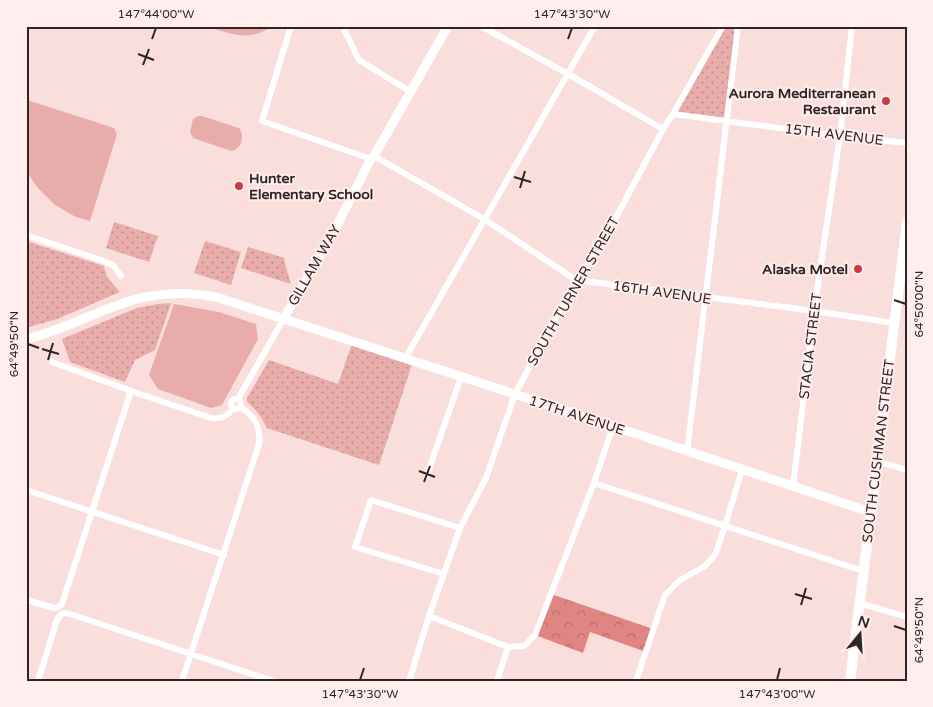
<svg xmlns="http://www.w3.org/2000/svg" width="933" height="707" font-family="'Varela Round',sans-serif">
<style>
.green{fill:#e8adaa}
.forest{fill:url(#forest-crowns)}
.park{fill:url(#park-dots)}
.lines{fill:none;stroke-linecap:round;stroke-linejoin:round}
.street{stroke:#fff;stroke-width:6}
.secondary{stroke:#fff;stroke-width:9}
.primary{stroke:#fff;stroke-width:10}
.ticks{fill:none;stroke:#2f2524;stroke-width:2}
.poi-dot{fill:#cb3b44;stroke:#ffeeed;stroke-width:2}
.labels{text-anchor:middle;stroke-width:4;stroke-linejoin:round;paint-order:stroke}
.poi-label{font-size:14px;font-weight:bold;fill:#2f2524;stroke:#ffeeed;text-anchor:end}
.street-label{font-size:14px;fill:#2f2524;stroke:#ffeeed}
.neatline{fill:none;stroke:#2f2524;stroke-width:2}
.ticks-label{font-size:12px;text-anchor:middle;fill:#2f2524}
</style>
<defs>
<pattern id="forest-crowns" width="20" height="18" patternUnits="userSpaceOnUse" patternTransform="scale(1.25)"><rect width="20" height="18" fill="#e18583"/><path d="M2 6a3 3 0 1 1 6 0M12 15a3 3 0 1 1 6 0" fill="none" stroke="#b76d6b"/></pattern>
<pattern id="park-dots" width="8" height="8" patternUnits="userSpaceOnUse" patternTransform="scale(1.25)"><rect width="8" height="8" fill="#e8adaa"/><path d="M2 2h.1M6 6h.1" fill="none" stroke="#bc8d8a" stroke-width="1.8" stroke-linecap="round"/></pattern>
</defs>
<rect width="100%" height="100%" fill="#f9dedc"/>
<path class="green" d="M 205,26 L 235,26 L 247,28 L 256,26 L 272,26 C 250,43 229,33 205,26 Z
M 27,100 L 114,128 L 117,134 L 90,221 L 76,217 L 65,211 L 54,204 L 37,187 L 31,178 L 26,168 L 26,103 Z
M 198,116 L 202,116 L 239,128 C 245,135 242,150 231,151 L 193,138 L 190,132 L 193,119 Z
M 174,304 L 219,312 L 256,324 L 258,339 L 222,405 L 211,408 L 158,389 L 149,375 Z"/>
<path class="forest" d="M 551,594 L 653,629 L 646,652 L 590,632 L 583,653 L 535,635 Z"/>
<path class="park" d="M 723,26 L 738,26 L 727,121 L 673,114 Z
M 114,222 L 158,236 L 149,262 L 106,248 Z
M 26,241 L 104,266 L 107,277 L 120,292 L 57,319 L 26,328 Z
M 205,241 L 241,252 L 231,285 L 194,273 Z
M 248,247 L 285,258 L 284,260 L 291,284 L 241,268 Z
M 171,303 L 155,350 L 135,360 L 125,382 L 70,362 L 62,339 L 137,308 L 158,304 Z
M 353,341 L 413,361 L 379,465 L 267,428 C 262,418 256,409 247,402 L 247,398 L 269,360 L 338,384 Z"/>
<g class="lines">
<path class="street" d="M 291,26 L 262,121 L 371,159
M 345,26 L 344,29 L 359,60 L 411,92
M 481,26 L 568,74 L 663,129
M 673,114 L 840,136 L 907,143
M 374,156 L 484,219 L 576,280 L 814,311 L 894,323
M 26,235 L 101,260 L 113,265 L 121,276
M 405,359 L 595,26
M 52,362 L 131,391 L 211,418 C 220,419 229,416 233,408
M 238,399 L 284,318
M231 404a5 5 0 1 1 10 0a5 5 0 1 1-10 0Z
M 687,452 L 738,26
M 877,461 L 907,470
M 427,475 L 461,377
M 594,483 L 863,571
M 793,487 L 814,311 L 840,136 L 852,26
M 26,490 L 224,555
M 444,574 L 355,547 L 371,500 L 460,528
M 26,600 L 55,608 L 58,607 L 62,604 L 131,391
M 859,603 L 907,617
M 429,616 L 508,647 L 524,646 L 535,635 L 594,483 L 613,426
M 38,681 L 57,620 C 60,615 61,613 67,613 L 273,681
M 182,681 L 259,444 C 261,428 254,415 240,407
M 409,681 L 429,616 L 460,528 L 486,478 L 515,394 L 576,280 L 602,244 L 663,129 L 673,114 L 723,26
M 497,681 L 508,647
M 636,681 L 665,595 L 679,581 L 705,566 L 715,555 L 725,526 L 742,470"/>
<path class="secondary" d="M 284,318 L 333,233 L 371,159 L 374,156 L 448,26
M 26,339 C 57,332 81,319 110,308 C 144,294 180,290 216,297 L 613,426 L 870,512"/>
<path class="primary" d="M 850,681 L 907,222"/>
</g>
<path class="ticks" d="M 152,39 L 156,28M 568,39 L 572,28M 138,54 L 154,60M 143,65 L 149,49M 514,177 L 531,182M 520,188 L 525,171M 894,300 L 906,304M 28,344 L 39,348M 42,349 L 59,354M 48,360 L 53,343M 419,471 L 435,477M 424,482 L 430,466M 795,594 L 812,599M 801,605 L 806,588M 894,626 L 906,630M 360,680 L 364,668M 777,680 L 780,668"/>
<g class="poi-dot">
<circle cx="886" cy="101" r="5"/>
<circle cx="239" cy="186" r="5"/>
<circle cx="858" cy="269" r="5"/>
</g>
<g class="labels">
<g class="poi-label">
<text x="876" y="98">Aurora Mediterranean<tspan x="876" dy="16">Restaurant</tspan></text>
<text x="249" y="183" text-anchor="start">Hunter<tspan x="249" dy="16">Elementary School</tspan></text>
<text x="848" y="274">Alaska Motel</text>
</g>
<g class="street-label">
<text transform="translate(834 134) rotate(7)" y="5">15TH AVENUE</text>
<text transform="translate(314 265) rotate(-60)" y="5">GILLAM WAY</text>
<text transform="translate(573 291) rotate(-60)" y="5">SOUTH TURNER STREET</text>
<text transform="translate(662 292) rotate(8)" y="5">16TH AVENUE</text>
<text transform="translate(810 346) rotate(-83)" y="5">STACIA STREET</text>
<text transform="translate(577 415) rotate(18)" y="5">17TH AVENUE</text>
<text transform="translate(878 451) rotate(-83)" y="5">SOUTH CUSHMAN STREET</text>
</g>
</g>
<rect width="933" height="707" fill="none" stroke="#ffeeed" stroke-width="55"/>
<g transform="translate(860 634) rotate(18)" stroke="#ffeeed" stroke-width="4" paint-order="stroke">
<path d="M0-4L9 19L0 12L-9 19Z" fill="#2f2524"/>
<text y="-8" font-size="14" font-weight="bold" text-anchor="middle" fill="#2f2524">N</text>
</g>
<rect x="28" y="28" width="878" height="652" class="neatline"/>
<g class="ticks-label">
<text x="156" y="18">147°44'00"W</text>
<text x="572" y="18">147°43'30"W</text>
<text transform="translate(919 304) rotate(-90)" y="4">64°50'00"N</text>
<text transform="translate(14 344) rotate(-90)" y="4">64°49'50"N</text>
<text transform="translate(919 630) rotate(-90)" y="4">64°49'50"N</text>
<text x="360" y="698">147°43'30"W</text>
<text x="777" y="698">147°43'00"W</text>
</g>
</svg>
